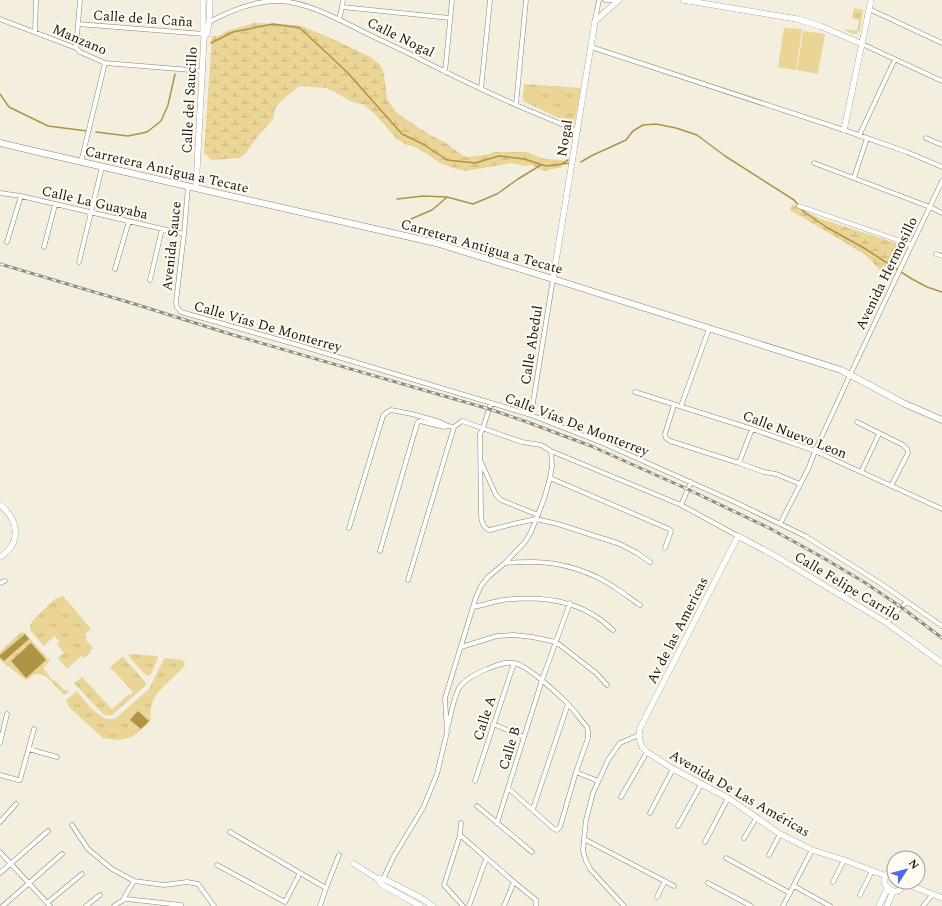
<svg xmlns="http://www.w3.org/2000/svg" width="942" height="906" font-family="Spectral,serif">
<style>
.grass{fill:url(#grass-tufts)}
.wetland{fill:url(#wetland-marsh)}
.pitch{fill:#ead496}
.water{fill:#af9446}
.lines{fill:none;stroke-linecap:round;stroke-linejoin:round}
.stream{stroke:#af9446;stroke-width:1.5}
.street-casing{stroke:#888374;stroke-width:5}
.secondary-casing{stroke:#888374;stroke-width:6}
.primary-casing{stroke:#888374;stroke-width:7}
.street{stroke:#fff;stroke-width:4}
.secondary{stroke:#fff;stroke-width:5.5}
.primary{stroke:#fff;stroke-width:6}
.rail-casing{stroke:#8f8b80;stroke-width:3}
.rail{stroke:#fffbf2;stroke-width:1.5;stroke-dasharray:4.5;stroke-linecap:butt}
.labels{text-anchor:middle;stroke-width:4;stroke-linejoin:round;paint-order:stroke}
.street-label{font-size:14px;fill:#171510;stroke:#fffbf2}
</style>
<defs>
<pattern id="grass-tufts" width="24" height="20" patternUnits="userSpaceOnUse"><rect width="24" height="20" fill="#ead496"/><path d="M3 7l-1-3M5 7V3M7 7l1-3M15 17l-1-3M17 17v-4M19 17l1-3" fill="none" stroke="#c8b580"/></pattern>
<pattern id="wetland-marsh" width="20" height="14" patternUnits="userSpaceOnUse"><rect width="20" height="14" fill="#ead496"/><path d="M1 5h8M5 5V1M11 12h8M15 12V8" fill="none" stroke="#c8b580"/></pattern>
</defs>
<rect width="100%" height="100%" fill="#f4eede"/>
<path class="grass" d="M 854,8 L 863,10 L 860,30 L 856,34 L 850,33 L 843,29 L 857,31 L 859,20 L 852,18 Z
M 524,84 L 581,88 L 574,125 L 523,101 Z
M 63,596 L 91,629 L 85,634 L 87,637 L 85,639 L 93,648 L 90,651 L 91,652 L 84,658 L 81,656 L 67,669 L 58,658 L 64,653 L 57,644 L 59,641 L 54,636 L 44,646 L 30,630 L 30,627 L 32,621 L 55,599 Z
M 24,632 L 50,661 L 43,668 L 53,681 L 55,680 L 64,690 L 66,689 L 69,691 L 66,694 L 63,694 L 49,679 L 42,674 L 35,674 L 26,680 L 0,660 L 0,652 L 20,633 Z
M 129,654 L 157,656 L 158,658 L 151,674 L 147,676 L 129,657 Z
M 122,657 L 124,658 L 146,683 L 146,685 L 113,714 C 109,716 107,715 103,714 L 74,683 L 82,677 L 112,709 L 129,694 L 130,695 L 133,692 L 110,667 Z
M 166,658 L 182,660 L 185,664 L 183,668 C 173,678 159,688 153,701 C 150,707 150,714 151,720 C 135,737 127,743 103,738 L 70,708 L 66,700 L 77,691 C 85,701 102,725 116,718 L 149,689 L 164,659 Z"/>
<path class="wetland" d="M 254,23 L 284,24 L 302,26 L 335,40 L 372,58 L 379,64 L 382,68 L 384,74 L 387,99 L 395,111 L 404,118 L 430,135 L 446,143 L 463,156 L 467,157 L 485,155 L 496,152 L 527,152 L 544,159 L 563,160 L 562,167 L 544,171 L 532,165 L 524,166 L 512,163 L 466,171 L 453,168 L 440,163 L 427,154 L 415,147 L 405,144 L 397,139 L 374,113 L 364,105 L 350,101 L 335,92 L 326,88 L 299,86 L 278,104 L 275,109 L 273,119 L 254,141 L 246,153 L 239,158 L 212,160 L 204,153 L 212,36 L 218,36 L 230,30 Z
M 792,204 L 821,219 L 905,246 L 890,281 L 866,255 L 790,210 Z"/>
<path class="pitch" d="M 784,28 L 802,29 L 796,70 L 778,67 Z
M 803,31 L 825,34 L 818,74 L 797,70 Z"/>
<path class="water" d="M 25,634 L 29,639 L 4,661 L 0,657 L 0,655 Z
M 31,643 L 46,660 L 26,678 L 11,661 Z
M 138,711 L 149,721 L 141,729 L 130,720 Z"/>
<g class="lines">
<path class="stream" d="M 211,43 L 233,32 L 273,24 L 300,28 L 347,72 L 402,134 L 423,144 L 447,160 L 475,163 L 499,156 L 524,159 L 546,166 L 570,163
M 0,94 L 9,107 L 48,126 L 87,131
M 96,132 L 128,136 L 147,132 L 161,121 L 168,105 L 175,74
M 581,162 L 591,156 L 626,140 L 633,131 L 643,125 L 656,124 L 676,128 L 697,135 L 725,156 L 794,200 L 804,212 L 828,228 L 864,248 L 912,279 L 927,287 L 942,292
M 563,163 L 568,160
M 397,199 L 423,196 L 447,197 L 473,204 L 497,194 L 518,179 L 541,165
M 411,219 L 432,210 L 446,198"/>
<g class="street-casing">
<path id="street" d="M 605,0 L 618,0
M 342,7 L 450,18
M 869,9 L 942,43
M 0,19 L 76,48 L 80,52 L 105,63 L 203,71
M 339,20 L 342,7 L 343,0
M 595,20 L 599,0
M 209,22 C 231,10 255,0 281,1 C 306,3 330,15 352,26 C 369,35 387,43 404,51 C 441,70 478,88 516,105 C 537,114 557,122 578,131
M 78,24 L 204,34
M 35,32 L 36,0
M 862,44 L 942,81
M 591,47 L 844,130 L 907,152 L 942,167
M 76,48 L 80,0
M 445,72 L 452,0
M 481,89 L 490,0
M 516,105 L 526,0
M 859,136 L 895,59
M 926,138 L 942,145
M 81,162 L 105,63
M 814,163 L 930,207 L 942,213
M 854,178 L 867,138
M 188,187 L 184,234 L 176,302 L 177,307 L 181,312 L 298,345 L 531,415 L 605,444 L 737,503 L 805,536 L 880,583 L 942,626
M 0,193 L 21,196 L 184,234
M 799,206 L 912,245
M 7,242 L 21,196
M 44,247 L 55,205
M 936,254 L 942,256
M 79,262 L 102,167
M 115,269 L 129,221
M 150,280 L 162,229
M 635,392 L 752,429 L 815,451 L 942,509
M 491,403 L 483,428 L 480,434 L 481,516 C 482,523 483,528 490,530 L 513,524 L 536,519 L 558,524 L 620,544 L 637,553 L 650,562
M 674,405 L 665,434 L 666,438 L 670,441 L 739,463
M 681,406 L 709,329
M 531,415 L 553,279
M 857,422 L 903,445 L 907,449 L 908,453 L 891,486
M 752,429 L 739,463 L 764,472 L 776,474 L 800,484
M 481,462 L 496,495 L 501,500 L 538,515
M 861,472 L 879,434
M 550,478 L 669,529 L 671,531 L 665,548
M 681,505 L 691,482
M 780,524 L 809,467 L 815,451 L 850,375 L 942,181
M 349,528 L 383,416 L 387,412 L 391,410 L 412,414 L 440,422 L 448,426 L 454,427 L 462,421 L 522,442 L 541,445 L 551,451 L 681,505 L 738,536
M 380,551 L 417,424 L 418,422 L 420,421 L 444,427 L 447,426
M 505,563 C 514,562 523,562 533,562 C 562,562 593,572 617,589 C 625,594 632,600 640,605
M 408,580 L 454,427
M 0,583 L 5,581
M 473,607 C 483,605 493,602 503,600 C 537,596 573,599 601,620 C 605,623 609,627 613,630
M 887,623 L 901,607 L 907,602
M 461,647 L 497,636 L 514,635 L 532,637 L 556,642 L 596,673 L 607,685
M 493,724 L 524,737
M 448,726 C 451,714 453,701 458,690 C 462,681 478,672 487,669 C 495,666 505,661 514,663 C 527,665 557,693 567,703 C 574,710 580,719 587,727 L 588,732 L 588,738 L 576,772 L 560,827 L 557,830 L 554,829 L 508,788
M 0,743 L 7,714
M 29,749 L 57,757
M 576,772 L 598,781
M 0,775 L 18,780 L 20,780 L 34,729
M 475,781 L 514,663
M 621,797 L 647,752
M 477,806 L 532,852
M 533,809 L 568,704
M 650,813 L 673,769
M 0,822 L 16,804
M 461,823 L 460,835 L 444,885 L 463,906
M 497,823 L 542,680 L 570,603
M 72,825 L 88,849 L 112,869 L 134,881 L 164,885 L 187,882 L 198,884 L 214,906
M 678,826 L 702,783
M 230,832 L 300,873 L 326,888 L 339,855
M 460,835 L 514,882 L 536,900 L 536,906
M 744,838 L 757,817
M 584,839 L 674,886
M 705,842 L 728,798
M 0,852 L 50,906
M 769,855 L 780,834
M 726,858 L 790,893
M 217,865 L 285,902 L 300,873
M 0,873 L 48,831
M 382,881 L 394,856 L 423,808 L 437,774 L 447,732 L 445,698 L 476,597 L 481,586 L 488,577 L 505,563 L 525,542 L 531,532 L 544,499 L 550,478 L 552,466 L 551,451
M 833,882 L 844,860
M 708,883 L 751,906
M 794,886 L 830,906
M 860,895 L 872,871
M 657,897 L 665,881
M 122,901 L 134,881
M 47,903 L 82,874
M 3,906 L 62,854
M 86,906 L 100,895
M 114,906 L 118,903 L 126,899 L 181,905
M 320,906 L 326,888
M 469,906 L 486,859
M 504,906 L 514,882
M 624,906 L 590,869 L 586,861 L 583,851 L 584,839 L 586,820 L 593,793 L 608,760 L 620,743 L 639,735
M 783,906 L 812,850
M 923,906 L 933,894"/>
</g>
<g class="secondary-casing">
<path id="secondary" d="M 683,0 L 797,19 L 820,26 L 862,44
M 203,34 L 203,0
M 207,34 L 209,22 L 210,0
M 844,130 L 871,0
M 196,188 L 204,37
M 553,279 L 595,21 L 619,0
M 0,505 C 19,520 22,543 0,557
M 354,864 L 378,879 L 381,884 L 420,906
M 894,872 C 869,876 898,906 904,882
M 886,876 L 844,860 L 812,850 L 780,834 L 728,798 L 673,769 L 647,752 L 642,747 L 640,741 L 639,735 L 640,728 L 738,536 L 777,557 L 887,623 L 942,663
M 378,879 L 384,879 L 421,898 L 433,906
M 904,883 L 942,898
M 879,906 L 887,889
M 887,906 L 893,891"/>
</g>
<g class="primary-casing">
<path id="primary" d="M 0,143 L 34,151 L 436,243 L 553,279 L 841,370 L 903,403 L 942,420"/>
</g>
<use href="#street" class="street"/>
<use href="#secondary" class="secondary"/>
<use href="#primary" class="primary"/>
<g class="rail-casing">
<path id="rail" d="M 0,264 L 138,305 L 230,334 L 489,409 L 527,422 L 591,446 L 685,488 L 771,529 L 820,556 L 864,582 L 901,607 L 942,638"/>
</g>
<use href="#rail" class="rail"/>
</g>
<g class="labels">
<g class="street-label">
<text transform="translate(143 18) rotate(4)" y="5">Calle de la Caña</text>
<text transform="translate(401 37) rotate(26)" y="5">Calle Nogal</text>
<text transform="translate(80 39) rotate(23)" y="5">Manzano</text>
<text transform="translate(189 100) rotate(-87)" y="5">Calle del Saucillo</text>
<text transform="translate(564 138) rotate(-81)" y="5">Nogal</text>
<text transform="translate(167 169) rotate(13)" y="5">Carretera Antigua a Tecate</text>
<text transform="translate(95 202) rotate(13)" y="5">Calle La Guayaba</text>
<text transform="translate(171 246) rotate(-84)" y="5">Avenida Sauce</text>
<text transform="translate(482 246) rotate(16)" y="5">Carretera Antigua a Tecate</text>
<text transform="translate(886 273) rotate(-64)" y="5">Avenida Hermosillo</text>
<text transform="translate(268 326) rotate(16)" y="5">Calle Vías De Monterrey</text>
<text transform="translate(531 345) rotate(-81)" y="5">Calle Abedul</text>
<text transform="translate(577 424) rotate(21)" y="5">Calle Vías De Monterrey</text>
<text transform="translate(795 434) rotate(21)" y="5">Calle Nuevo Leon</text>
<text transform="translate(848 586) rotate(31)" y="5">Calle Felipe Carrilo</text>
<text transform="translate(677 630) rotate(-63)" y="5">Av de las Americas</text>
<text transform="translate(484 718) rotate(-72)" y="5">Calle A</text>
<text transform="translate(509 748) rotate(-73)" y="5">Calle B</text>
<text transform="translate(740 793) rotate(30)" y="5">Avenida De Las Américas</text>
</g>
</g>
<g transform="translate(906 870) rotate(54)"><circle r="19" fill="#fffbf2" stroke="#a29f98"/>
<path d="M0-3L7 15L0 10L-7 15Z" fill="#516be0"/>
<text y="-6" font-size="11" font-weight="bold" text-anchor="middle" fill="#171510">N</text>
</g>
</svg>
